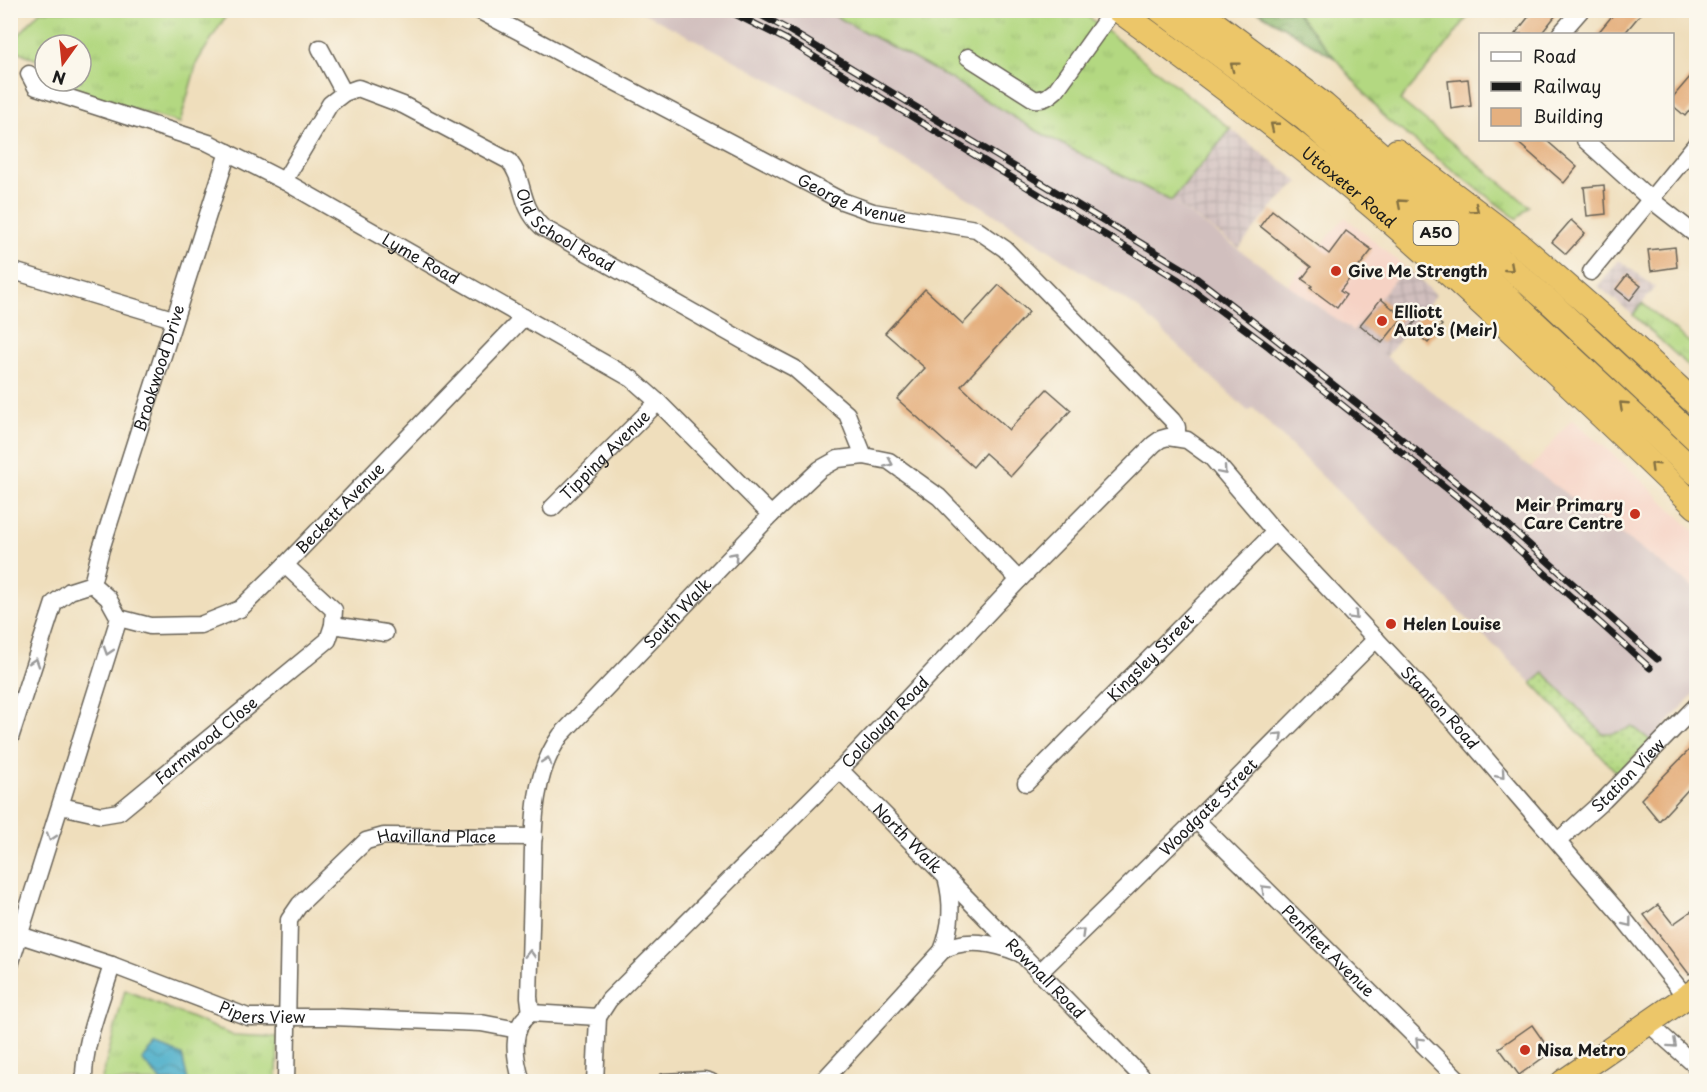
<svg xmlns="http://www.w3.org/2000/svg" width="1707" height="1092" font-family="'Playpen Sans',sans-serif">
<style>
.built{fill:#f6d2c4}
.industrial{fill:url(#industrial-grid)}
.railway{fill:#d1bfbe}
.grass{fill:url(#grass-tufts);stroke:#687a4e;stroke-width:1.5}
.forest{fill:url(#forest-crowns);stroke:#556a46;stroke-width:1.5}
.garden{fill:url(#garden-dots);stroke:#687a4e;stroke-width:1.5}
.water{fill:url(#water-waves);stroke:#336472;stroke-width:1.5}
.building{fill:#e5b07f}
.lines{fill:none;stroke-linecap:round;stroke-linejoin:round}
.minor-casing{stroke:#666054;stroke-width:19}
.highway-casing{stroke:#666054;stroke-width:26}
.minor{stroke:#fff;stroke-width:16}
.highway{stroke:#ecc669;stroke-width:24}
.rail-casing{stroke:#1c1c1c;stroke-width:7}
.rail{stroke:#fbf7ec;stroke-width:4.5;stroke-dasharray:14;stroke-linecap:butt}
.oneway{stroke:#847142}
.oneway2{stroke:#999}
.poi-dot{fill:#c8321e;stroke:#fbf7ec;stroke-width:2}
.labels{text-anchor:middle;stroke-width:5;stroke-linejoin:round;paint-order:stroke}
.shield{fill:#fbf7ec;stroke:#5f5e5a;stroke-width:1.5}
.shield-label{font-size:15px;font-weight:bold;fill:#1c1c1c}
.street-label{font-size:16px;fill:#1c1c1c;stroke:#fbf7ec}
.poi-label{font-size:16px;font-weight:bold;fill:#1c1c1c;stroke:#fbf7ec;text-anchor:start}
</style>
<defs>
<pattern id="industrial-grid" width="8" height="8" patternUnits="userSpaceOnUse" patternTransform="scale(1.5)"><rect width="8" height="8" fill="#d1bfbe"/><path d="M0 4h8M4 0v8" fill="none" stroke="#b3a4a3"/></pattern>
<pattern id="grass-tufts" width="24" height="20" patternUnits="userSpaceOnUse" patternTransform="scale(1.5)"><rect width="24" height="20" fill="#b3d881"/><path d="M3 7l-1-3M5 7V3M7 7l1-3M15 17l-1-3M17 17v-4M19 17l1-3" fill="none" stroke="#99b96f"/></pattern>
<pattern id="forest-crowns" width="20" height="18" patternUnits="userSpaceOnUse" patternTransform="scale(1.5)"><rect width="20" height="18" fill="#8eb86f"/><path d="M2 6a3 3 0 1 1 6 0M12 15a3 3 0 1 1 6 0" fill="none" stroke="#73955a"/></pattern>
<pattern id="garden-dots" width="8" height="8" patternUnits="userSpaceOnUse" patternTransform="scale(1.5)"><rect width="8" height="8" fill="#b3d881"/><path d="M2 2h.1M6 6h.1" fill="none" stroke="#99b96f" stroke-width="1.8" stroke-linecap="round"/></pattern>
<pattern id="water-waves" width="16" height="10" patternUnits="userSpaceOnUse" patternTransform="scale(1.5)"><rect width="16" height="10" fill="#4aadc9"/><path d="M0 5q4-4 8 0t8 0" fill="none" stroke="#3d8ca2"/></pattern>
</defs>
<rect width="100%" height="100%" fill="#fbf7ec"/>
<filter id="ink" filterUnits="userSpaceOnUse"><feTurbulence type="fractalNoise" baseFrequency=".0167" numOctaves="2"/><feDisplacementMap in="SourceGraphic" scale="12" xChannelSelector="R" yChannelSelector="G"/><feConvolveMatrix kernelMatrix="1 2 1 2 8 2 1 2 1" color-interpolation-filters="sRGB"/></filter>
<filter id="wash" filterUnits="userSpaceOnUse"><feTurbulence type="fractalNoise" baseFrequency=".008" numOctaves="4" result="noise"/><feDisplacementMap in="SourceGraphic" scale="24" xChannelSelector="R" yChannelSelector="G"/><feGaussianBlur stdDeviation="1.35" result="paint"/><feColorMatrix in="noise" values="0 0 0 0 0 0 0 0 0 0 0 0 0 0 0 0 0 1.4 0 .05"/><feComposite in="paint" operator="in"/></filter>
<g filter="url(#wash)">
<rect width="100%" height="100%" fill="#efdebc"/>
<path class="built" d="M 1345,217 L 1405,267 L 1353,331 L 1288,285 Z
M 1572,419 L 1632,471 L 1696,533 L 1696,589 L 1531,468 Z"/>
<path class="industrial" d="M 1231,129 L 1299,182 L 1273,206 L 1239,248 L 1171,201 Z
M 1619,260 L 1655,287 L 1633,315 L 1598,286 Z
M 1405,267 L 1436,295 L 1386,357 L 1353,331 Z"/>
<path class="railway" d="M 640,11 L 826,11 L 951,79 L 1037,131 L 1171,201 L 1353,331 L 1531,468 L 1696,589 L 1696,692 L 1651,741 L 1624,731 L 1612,734 L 1603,734 L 1545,673 L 1532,683 L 1253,408 L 1248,411 L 1139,309 L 983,207 L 878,144 L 879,140 L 721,53 Z"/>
<path class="grass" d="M 40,11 L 229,11 L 197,62 L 180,123 L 51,85 L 49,81 L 81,81 L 81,45 L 45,45 L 45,71 L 41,62 L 11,48 L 10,45 Z
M 826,11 L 1081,11 L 1231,129 L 1171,201 L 1037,131 L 951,79 Z
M 1257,11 L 1472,11 L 1442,51 L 1400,100 L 1529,206 L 1517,219 L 1386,119 L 1335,58 Z
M 1642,303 L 1696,348 L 1696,373 L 1633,315 Z
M 125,990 L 232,1035 L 278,1037 L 277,1081 L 101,1082 Z"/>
<path class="forest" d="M 1257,11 L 1295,11 L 1335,58 Z"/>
<path class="garden" d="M 1544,673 L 1603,734 C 1614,734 1623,732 1632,726 L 1651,741 L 1617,773 L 1532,683 Z"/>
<path class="water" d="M 156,1045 L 182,1055 L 188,1081 L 161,1081 L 142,1060 Z"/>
<g id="blocks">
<path class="building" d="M 1534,10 L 1560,10 L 1541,34 L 1515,34 Z
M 1617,10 L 1644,10 L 1624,34 L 1597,34 Z
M 1696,70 L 1696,102 L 1685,116 L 1672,105 L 1672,98 Z
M 1468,79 L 1471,106 L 1451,109 L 1448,81 Z
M 1515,140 L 1546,140 L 1577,167 L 1564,183 Z
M 1604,185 L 1606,214 L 1587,216 L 1584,187 Z
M 1272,210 L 1329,254 L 1346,231 L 1372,250 L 1340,291 L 1346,295 L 1337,308 L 1310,288 L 1312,286 L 1302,279 L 1311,267 L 1260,226 Z
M 1571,220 L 1585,233 L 1566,254 L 1552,242 Z
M 1675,247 L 1677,267 L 1651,271 L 1648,250 Z
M 1627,275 L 1641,286 L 1630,300 L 1616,289 Z
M 999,285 L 1029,312 L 961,386 L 1009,430 L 1047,389 L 1071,410 L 1011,476 L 985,453 L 973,467 L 897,399 L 925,368 L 885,333 L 925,289 L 963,324 Z
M 1381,299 L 1403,317 L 1382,343 L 1360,325 Z
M 1425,311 L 1442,325 L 1428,343 L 1410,328 Z
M 1696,743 L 1696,781 L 1659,821 L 1641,799 Z
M 1658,905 L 1673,924 L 1696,908 L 1696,968 L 1689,974 L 1644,915 Z
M 1532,1025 L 1551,1052 L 1519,1075 L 1499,1048 Z"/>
</g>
</g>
<g filter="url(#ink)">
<use href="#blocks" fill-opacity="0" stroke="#666054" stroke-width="1.5"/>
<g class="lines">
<g class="minor-casing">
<g id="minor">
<path id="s1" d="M 478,10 L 842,201 L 873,212 L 976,229 L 1005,249 L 1172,420 L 1177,427 L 1177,437"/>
<path d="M 1560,34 L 1581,10"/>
<path d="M 320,48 L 344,93"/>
<path d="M 968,57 L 1034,99 C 1044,100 1048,97 1056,90 L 1113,10"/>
<path id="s2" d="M 29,74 L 36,87 L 209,143 L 284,181 L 632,379 L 658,402 L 771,515"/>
<path d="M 1585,140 L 1650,199 L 1696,235"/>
<path id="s3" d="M 284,181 L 330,104 L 344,93 L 358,88 L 403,105 L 509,161 C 526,182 518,204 542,227 L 756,348 L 794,368 L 847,414 L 864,456"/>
<path d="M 10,270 L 173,319"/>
<path d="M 1591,272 L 1696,144"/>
<path id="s4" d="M 552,508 L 658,402"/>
<path id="s5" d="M 92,584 L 101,549 L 228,152"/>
<path id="s6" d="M 119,618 L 150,626 L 200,625 L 240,609 L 285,565 L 524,317"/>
<path d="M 333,625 L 385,633"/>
<path d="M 10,738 L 54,603 L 70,591 L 92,584"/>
<path id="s7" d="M 840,770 L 946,877 C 953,903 952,925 942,951"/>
<path id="s8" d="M 1026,783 L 1275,532"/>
<path id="s9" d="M 61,806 L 101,815 L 119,812 L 328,640 L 333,625 L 334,610 L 285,565"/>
<path id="s10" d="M 1196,820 L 1461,1082"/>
<path id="s11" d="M 1558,841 L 1604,800 L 1696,706"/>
<path id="s12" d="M 946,877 L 1147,1082"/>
<path id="s13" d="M 20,935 L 112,965 L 248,1017 L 333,1017 L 481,1023 L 518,1030"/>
<path d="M 10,965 L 119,618 L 108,598 L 92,584"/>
<path id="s14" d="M 1039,973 L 1196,820 L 1376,639"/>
<path id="s15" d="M 531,1013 L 529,997 C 530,961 531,926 532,891 C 534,840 529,778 561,735 L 771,515 L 820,469 L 838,459 L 864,456 L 889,461 L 939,497 L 1019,580"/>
<path id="s16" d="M 598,1017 L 609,1000 L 840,770 L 1019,580 L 1154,444 L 1161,439 L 1168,437 L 1187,440 L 1212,458 L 1275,532 L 1454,722 L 1620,914 L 1686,997"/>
<path d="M 1648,1023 L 1696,1066"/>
<path d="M 84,1082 C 83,1042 101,1003 112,965"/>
<path id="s17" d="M 286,1082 L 289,920 L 300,904 L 366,841 L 384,836 L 534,837"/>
<path d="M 522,1082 C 515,1060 509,1027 531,1013 L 598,1017 L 595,1082"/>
<path d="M 664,1082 L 704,1080 L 711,1082"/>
<path d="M 822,1082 L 942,951 C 964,937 995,943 1019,953"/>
</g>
</g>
<g class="highway-casing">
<g id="highway">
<path id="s18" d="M 1118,10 C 1215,80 1311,152 1401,231 C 1502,320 1599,413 1696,507"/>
<path d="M 1160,10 L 1305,119 L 1474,266 L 1696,473"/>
<path d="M 1197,10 L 1324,105 L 1553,305 L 1696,439"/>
<path d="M 1397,151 L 1518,243 L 1607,321 L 1696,404"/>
<path d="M 1563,1082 L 1696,990"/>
</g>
</g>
<use href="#minor" class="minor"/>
<use href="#highway" class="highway"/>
<g class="rail-casing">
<path id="rail" d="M 727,10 L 785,39 L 1179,280 L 1268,346 L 1479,514 L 1650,668
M 751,10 L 787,29 L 1187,271 L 1272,336 L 1486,506 L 1657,659"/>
</g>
<use href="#rail" class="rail"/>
</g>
<defs><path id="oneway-chevron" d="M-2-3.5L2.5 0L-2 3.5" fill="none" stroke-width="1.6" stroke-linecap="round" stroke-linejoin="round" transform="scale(1.5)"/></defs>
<g class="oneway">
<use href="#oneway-chevron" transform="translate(1234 66) rotate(-143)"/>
<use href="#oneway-chevron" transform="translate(1274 126) rotate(-141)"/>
<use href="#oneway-chevron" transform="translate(1401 203) rotate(-139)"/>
<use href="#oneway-chevron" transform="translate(1475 209) rotate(38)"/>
<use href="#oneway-chevron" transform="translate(1510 268) rotate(41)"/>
<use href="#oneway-chevron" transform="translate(1623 405) rotate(-137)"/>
<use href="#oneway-chevron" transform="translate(1654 466) rotate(-136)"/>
</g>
<g class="oneway2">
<use href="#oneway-chevron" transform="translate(889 463) rotate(24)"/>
<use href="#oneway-chevron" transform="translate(1223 471) rotate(49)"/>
<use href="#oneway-chevron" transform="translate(734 556) rotate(-47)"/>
<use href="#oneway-chevron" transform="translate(1354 616) rotate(47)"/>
<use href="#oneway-chevron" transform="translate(108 651) rotate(108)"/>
<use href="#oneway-chevron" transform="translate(35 662) rotate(-72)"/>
<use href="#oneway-chevron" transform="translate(1279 736) rotate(-45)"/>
<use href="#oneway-chevron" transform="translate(547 761) rotate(-72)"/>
<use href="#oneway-chevron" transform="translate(1501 775) rotate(49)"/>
<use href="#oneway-chevron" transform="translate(51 837) rotate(108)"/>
<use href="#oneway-chevron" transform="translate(1265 889) rotate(-135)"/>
<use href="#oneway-chevron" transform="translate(1628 923) rotate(52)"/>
<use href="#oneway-chevron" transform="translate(1081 932) rotate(-44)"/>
<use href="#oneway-chevron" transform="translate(530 954) rotate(-88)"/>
<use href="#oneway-chevron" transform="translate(1419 1041) rotate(-135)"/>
<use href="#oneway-chevron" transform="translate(1673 1044) rotate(42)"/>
</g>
</g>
<g class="poi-dot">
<circle cx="1336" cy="271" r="6"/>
<circle cx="1382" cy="321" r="6"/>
<circle cx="1635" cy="514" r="6"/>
<circle cx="1391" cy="624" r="6"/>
<circle cx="1525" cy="1050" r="6"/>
</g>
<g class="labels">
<rect class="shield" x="1413.5" y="221" width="45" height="24" rx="4.5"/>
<g class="shield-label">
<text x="1436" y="238">A50</text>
</g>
<g class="street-label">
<text dy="6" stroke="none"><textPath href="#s18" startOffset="291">Uttoxeter Road</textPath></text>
<text dy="6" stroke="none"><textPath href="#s1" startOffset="420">George Avenue</textPath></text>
<text dy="6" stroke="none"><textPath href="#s3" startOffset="384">Old School Road</textPath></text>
<text dy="6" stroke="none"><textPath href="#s2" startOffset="438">Lyme Road</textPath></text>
<text dy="6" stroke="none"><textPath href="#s5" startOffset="226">Brookwood Drive</textPath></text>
<text dy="6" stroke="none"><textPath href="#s4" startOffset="75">Tipping Avenue</textPath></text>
<text dy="6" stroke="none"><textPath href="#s6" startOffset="267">Beckett Avenue</textPath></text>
<text dy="6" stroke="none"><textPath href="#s15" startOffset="452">South Walk</textPath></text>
<text dy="6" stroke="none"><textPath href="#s8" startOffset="177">Kingsley Street</textPath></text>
<text dy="6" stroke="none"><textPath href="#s16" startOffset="1203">Stanton Road</textPath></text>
<text dy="6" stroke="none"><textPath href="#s16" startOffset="412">Colclough Road</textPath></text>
<text dy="6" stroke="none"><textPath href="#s9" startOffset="172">Farmwood Close</textPath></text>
<text dy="6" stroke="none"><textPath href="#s11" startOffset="96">Station View</textPath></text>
<text dy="6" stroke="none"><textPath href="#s14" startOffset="237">Woodgate Street</textPath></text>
<text dy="6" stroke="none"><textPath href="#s17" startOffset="344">Havilland Place</textPath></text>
<text dy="6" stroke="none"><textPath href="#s7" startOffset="96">North Walk</textPath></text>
<text dy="6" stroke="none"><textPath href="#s10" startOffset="186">Penfleet Avenue</textPath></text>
<text dy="6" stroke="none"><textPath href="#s12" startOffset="142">Rownall Road</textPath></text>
<text dy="6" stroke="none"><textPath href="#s13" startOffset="256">Pipers View</textPath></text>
</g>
<g class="poi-label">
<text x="1348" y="277">Give Me Strength</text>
<text x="1394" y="318">Elliott<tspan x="1394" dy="18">Auto's (Meir)</tspan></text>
<text x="1623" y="511" text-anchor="end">Meir Primary<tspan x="1623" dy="18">Care Centre</tspan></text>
<text x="1403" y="630">Helen Louise</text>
<text x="1537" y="1056">Nisa Metro</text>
</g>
</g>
<rect width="1707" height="1092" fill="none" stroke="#fbf7ec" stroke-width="36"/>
<rect x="1479" y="33" width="195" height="108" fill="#fbf7ec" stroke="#a29f99" stroke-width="1.5"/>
<rect x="1491" y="52" width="30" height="9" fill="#ffffff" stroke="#a29f99" stroke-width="1.5"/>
<text x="1533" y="63" font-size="18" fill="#1c1c1c">Road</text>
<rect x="1491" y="82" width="30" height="9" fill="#1c1c1c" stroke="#a29f99" stroke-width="1.5"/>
<text x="1533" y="93" font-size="18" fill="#1c1c1c">Railway</text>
<rect x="1491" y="108" width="30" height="18" fill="#e5b07f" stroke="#a29f99" stroke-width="1.5"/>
<text x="1533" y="123" font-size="18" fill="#1c1c1c">Building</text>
<g transform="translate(63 63) rotate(195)"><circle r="28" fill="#fbf7ec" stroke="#a29f99" stroke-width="1.5"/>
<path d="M0-4.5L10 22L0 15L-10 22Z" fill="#c8321e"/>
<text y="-9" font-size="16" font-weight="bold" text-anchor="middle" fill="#1c1c1c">N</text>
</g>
</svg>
